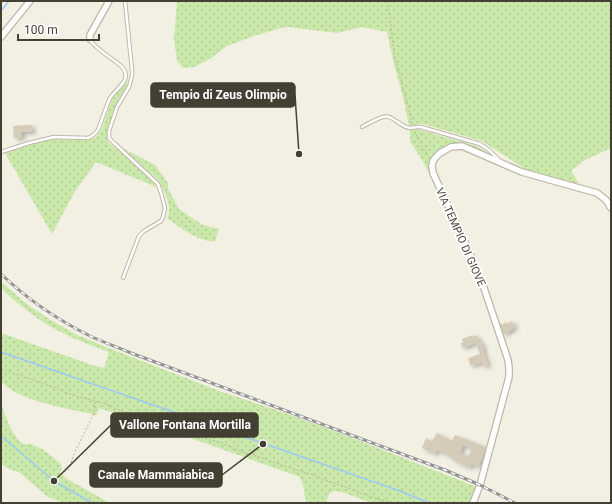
<svg xmlns="http://www.w3.org/2000/svg" width="612" height="504" font-family="Roboto,sans-serif">
<style>
.grass{fill:url(#grass-dots)}
.lines{fill:none;stroke-linecap:round;stroke-linejoin:round}
.stream{stroke:#9dcaf2;stroke-width:1.5}
.building{fill:#d4cbb9;fill-rule:evenodd;filter:url(#shadow)}
.service-casing{stroke:#beb7a6;stroke-width:4.5}
.minor-casing{stroke:#beb7a6;stroke-width:8}
.path{stroke:#c0b497;stroke-width:1;stroke-dasharray:2 2;stroke-linecap:butt}
.service{stroke:#fff;stroke-width:2.5}
.minor{stroke:#fff;stroke-width:5.5}
.rail-casing{stroke:#949494;stroke-width:3}
.rail{stroke:#fff;stroke-width:1.5;stroke-dasharray:4.5;stroke-linecap:butt}
.service-bridge-casing{stroke:#beb7a6;stroke-width:4.5;stroke-linecap:butt}
.service-bridge{stroke:#fff;stroke-width:2.5}
.labels{text-anchor:middle;stroke-width:4;stroke-linejoin:round;paint-order:stroke}
.street-label{font-size:11px;fill:#443f33;stroke:#fff}
.leader{fill:none;stroke:#443f33;stroke-width:1.5}
.callout-dot{fill:#443f33;stroke:#fff;stroke-width:1.5}
.callout{fill:#443f33;stroke:#443f33;stroke-width:1.5}
.callout-label{font-size:12px;text-anchor:middle;font-weight:bold;fill:#fff}
</style>
<defs>
<pattern id="grass-dots" width="8" height="8" patternUnits="userSpaceOnUse"><rect width="8" height="8" fill="#c9e8aa"/><path d="M2 2h.1M6 6h.1" fill="none" stroke="#aec893" stroke-width="1.8" stroke-linecap="round"/></pattern>
<filter id="shadow"><feDropShadow dx="3" dy="2" stdDeviation="2" flood-color="#0004"/></filter>
</defs>
<rect width="100%" height="100%" fill="#f2efe3"/>
<path class="grass" d="M 177,1 L 611,1 L 611,148 L 585,160 L 572,170 L 572,172 L 579,184 L 527,170 L 482,141 L 423,124 L 417,124 L 417,130 L 421,130 L 479,147 L 488,153 L 484,153 C 476,149 467,144 458,143 C 445,143 429,154 429,168 C 429,170 430,174 431,177 L 422,160 L 410,141 L 410,131 L 404,101 L 394,64 L 387,32 L 362,27 L 337,33 L 289,27 L 281,28 L 254,36 L 227,46 L 211,58 L 194,67 L 183,68 L 177,61 L 174,39 Z
M 128,80 L 126,88 L 115,108 L 108,128 L 107,134 L 107,139 L 110,144 L 118,150 L 154,183 L 156,188 L 154,186 L 96,162 L 74,193 L 52,234 L 5,153 L 19,147 L 55,139 L 88,140 C 105,138 105,113 112,100 C 116,92 124,87 128,80 Z
M 119,145 L 126,150 L 155,165 L 168,183 L 168,189 L 179,209 L 192,218 L 203,225 L 219,229 L 215,241 C 199,243 180,227 167,218 C 168,218 169,212 169,212 C 170,203 163,187 158,180 Z
M 1,282 L 28,305 L 49,319 L 77,335 L 111,349 L 222,392 L 285,413 L 345,435 L 477,487 L 472,501 L 469,503 L 371,503 L 342,492 L 333,491 L 329,494 L 326,503 L 306,503 L 303,485 L 300,477 L 182,435 L 99,408 L 96,415 C 72,409 16,401 1,381 L 1,333 L 92,365 L 104,368 L 109,352 C 93,346 76,340 61,332 C 41,322 17,304 1,288 Z
M 1,405 L 3,409 L 10,427 L 19,441 L 24,444 L 31,444 L 44,450 L 61,464 L 62,469 L 60,473 L 67,479 L 110,503 L 64,503 L 48,497 L 19,472 L 9,469 L 1,464 Z"/>
<g class="lines">
<path class="stream" d="M 1,11 L 9,1
M 1,352 L 400,491 L 429,503
M 1,436 L 54,481 L 92,503"/>
</g>
<path class="building" d="M 32,125 L 33,132 L 22,132 L 22,138 L 14,138 L 13,126 Z
M 512,321 L 515,327 L 504,335 L 500,324 L 501,323 L 502,325 L 506,322 L 507,324 Z
M 473,335 L 473,337 L 477,335 L 479,341 L 481,341 L 484,350 L 483,350 L 488,365 L 484,367 L 482,362 L 471,366 L 468,358 L 480,354 L 476,343 L 462,348 L 461,343 L 463,343 L 462,339 Z
M 437,433 L 452,441 L 455,435 L 486,447 L 478,467 L 471,464 L 470,468 L 453,460 L 453,458 L 437,450 L 435,454 L 422,448 L 426,438 L 432,441 ZM 463,445 L 472,449 L 468,456 L 460,453 Z"/>
<g class="lines">
<g class="service-casing">
<path id="service" d="M 362,127 C 369,123 376,119 383,117 C 393,114 399,127 410,128
M 417,127 L 421,127 L 480,144 L 489,150 L 500,161
M 1,152 L 29,143 L 54,137 L 88,138 C 93,136 95,134 98,130 C 102,120 105,110 109,100 C 114,89 135,80 121,66 C 111,57 98,51 90,40
M 123,278 L 139,236 L 144,231 L 161,221 L 163,217 L 165,208 L 161,193 L 158,184 L 114,143 L 109,138 L 109,131 L 117,107 L 129,87 L 132,76 L 132,70 L 125,1"/>
</g>
<g class="minor-casing">
<path id="minor" d="M 1,37 L 30,1
M 90,39 L 90,35 L 109,1
M 473,503 L 480,485 L 509,377 L 509,368 L 508,360 L 484,288 L 469,251 L 433,173 L 432,166 L 433,161 L 436,157 L 440,153 L 451,147 L 462,146 L 522,172 L 597,193 L 606,200 L 611,208"/>
</g>
<path class="path" d="M 386,1 L 390,16 L 394,54 L 398,68 L 413,124
M 415,131 C 418,141 422,148 429,156
M 1,369 L 54,387 L 74,396 L 103,403 L 122,411 L 138,415 L 192,435 L 222,443 L 239,451 L 259,457 L 284,466 L 310,474 L 377,499 L 394,503
M 62,475 L 64,472 L 68,470 L 70,467 L 73,456 L 94,413 L 95,407 L 95,402"/>
<use href="#service" class="service"/>
<use href="#minor" class="minor"/>
<g class="rail-casing">
<path id="rail" d="M 1,274 C 27,299 58,320 90,336 C 103,342 117,347 131,353 L 445,470 L 480,485 L 515,503"/>
</g>
<use href="#rail" class="rail"/>
<g class="service-bridge-casing">
<path id="service-bridge" d="M 410,128 L 417,127"/>
</g>
<use href="#service-bridge" class="service-bridge"/>
</g>
<g class="labels">
<g class="street-label">
<text transform="translate(461 237) rotate(66)" y="4">VIA TEMPIO DI GIOVE</text>
</g>
</g>
<path class="leader" d="M299 154L295 95M54 481L111 425M263 444L222 475"/>
<g class="callout-dot">
<circle cx="299" cy="154" r="4"/>
<circle cx="54" cy="481" r="4"/>
<circle cx="263" cy="444" r="4"/>
</g>
<g class="callout">
<rect x="151" y="83" width="144" height="24" rx="4"/>
<rect x="111" y="413" width="147" height="24" rx="4"/>
<rect x="90" y="463" width="132" height="24" rx="4"/>
</g>
<g class="callout-label">
<text x="223" y="99">Tempio di Zeus Olimpio</text>
<text x="185" y="429">Vallone Fontana Mortilla</text>
<text x="156" y="479">Canale Mammaiabica</text>
</g>
<rect width="612" height="504" fill="none" stroke="#443f33" stroke-width="4"/>
<path d="M18 34v6h81v-6" fill="none" stroke="#443f33" stroke-width="2"/>
<text x="24" y="34" font-size="12" fill="#443f33" stroke="#ffffff" stroke-width="3" paint-order="stroke">100 m</text>
</svg>
